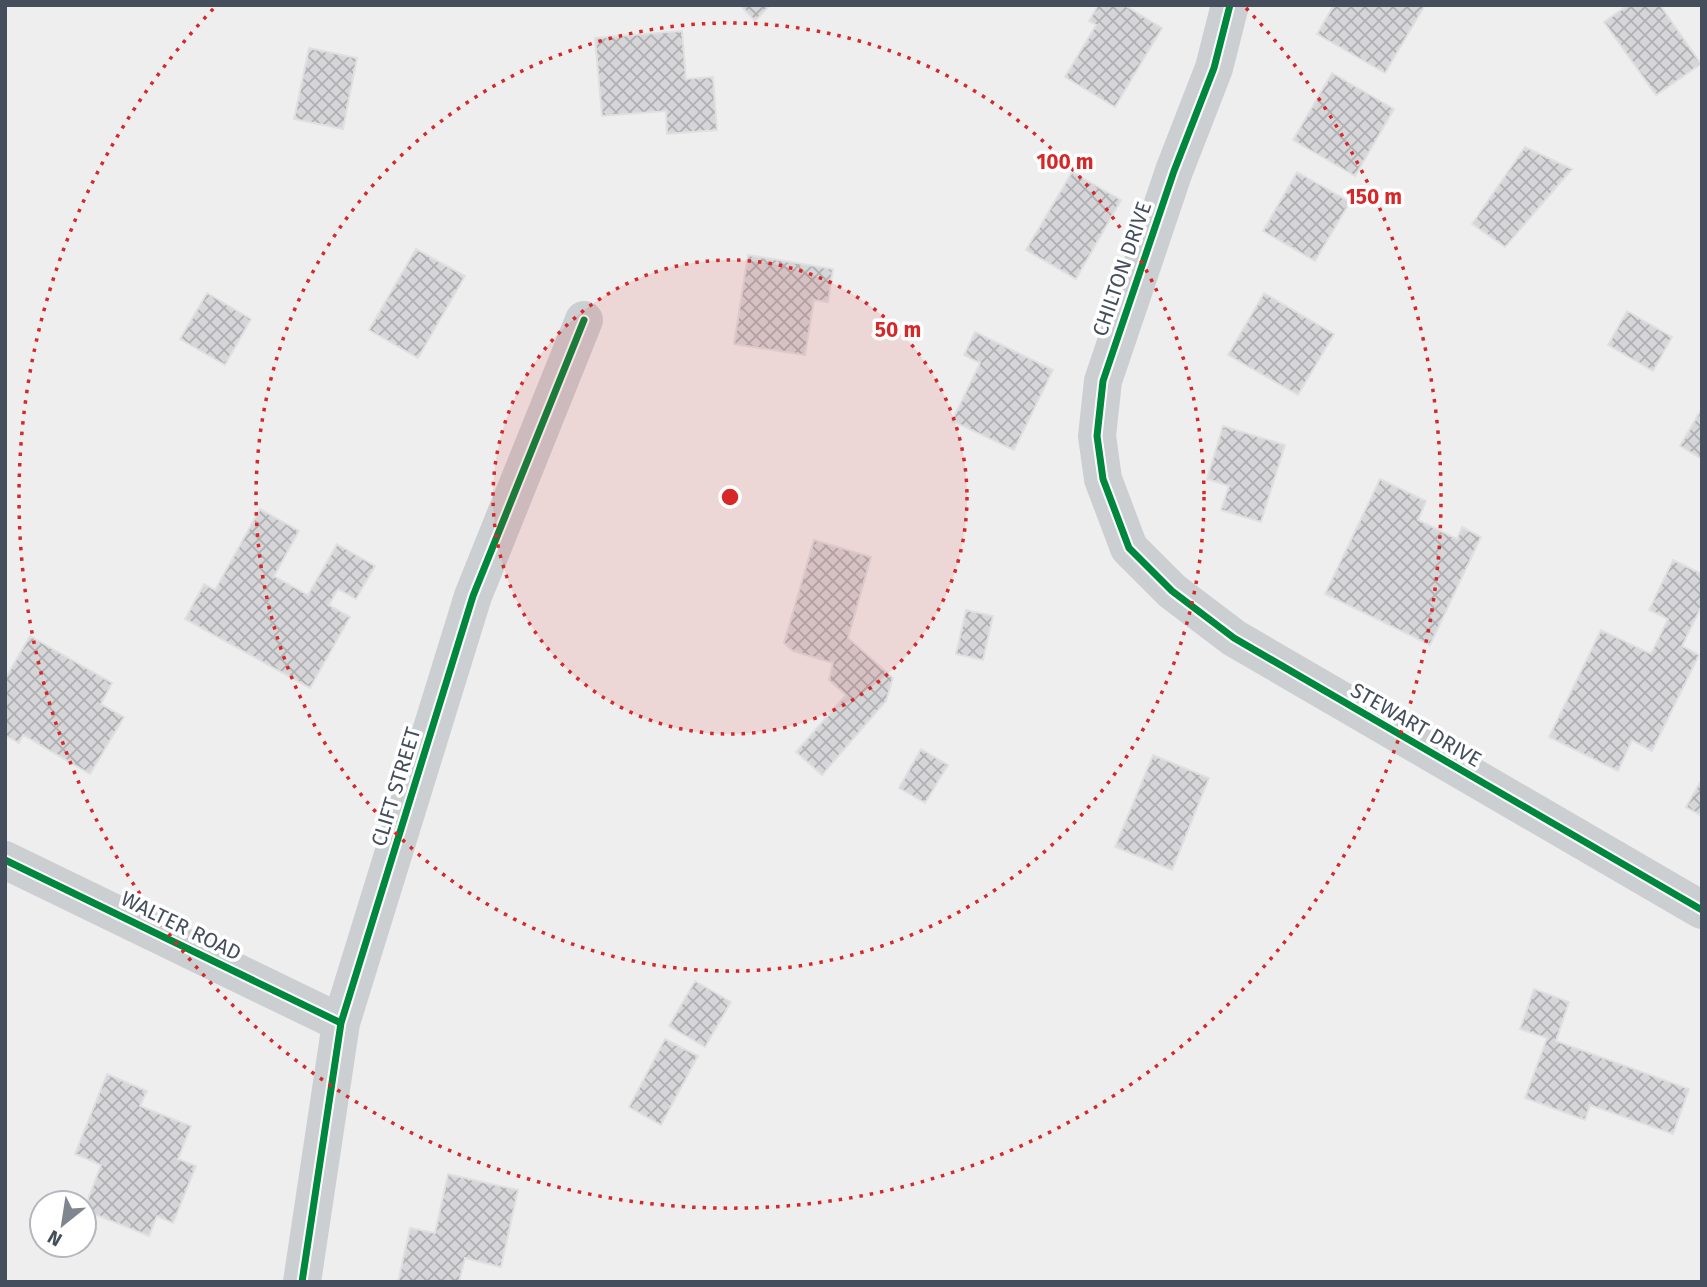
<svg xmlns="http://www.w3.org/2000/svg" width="1707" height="1287" font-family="'Fira Sans',sans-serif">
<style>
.building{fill:url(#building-cross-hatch);stroke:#e0e0e1;stroke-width:2}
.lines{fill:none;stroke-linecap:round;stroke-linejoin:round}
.minor{stroke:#cccfd2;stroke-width:38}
.cycleway-casing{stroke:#fff;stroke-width:11}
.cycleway{stroke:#00873e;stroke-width:7}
.ring{fill:none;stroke:#d62828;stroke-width:3.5;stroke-dasharray:3.5 7}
.labels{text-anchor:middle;stroke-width:7;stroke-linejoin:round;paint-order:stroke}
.street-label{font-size:21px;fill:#444e5c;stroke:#fff}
.centre{fill:#d62828;stroke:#fff;stroke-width:3.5}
.ring-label{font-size:21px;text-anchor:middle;font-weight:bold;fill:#d62828;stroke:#fff;stroke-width:7;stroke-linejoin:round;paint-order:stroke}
</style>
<defs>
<pattern id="building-cross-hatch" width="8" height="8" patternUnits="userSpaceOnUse" patternTransform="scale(1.75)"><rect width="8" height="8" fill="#d6d6d9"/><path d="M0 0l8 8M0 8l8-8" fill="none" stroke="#afb0b3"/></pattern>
</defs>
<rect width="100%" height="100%" fill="#efeeee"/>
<path class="building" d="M 740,5 L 770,5 L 755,21 Z
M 1098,5 L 1124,5 L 1162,28 L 1115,107 L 1065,77 L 1096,25 L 1089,21 Z
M 1334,5 L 1425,5 L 1385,73 L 1317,34 Z
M 1628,5 L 1660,5 L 1701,64 L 1656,95 L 1604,22 Z
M 682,31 L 686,79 L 713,77 L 717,130 L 667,134 L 666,111 L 602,116 L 595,38 Z
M 309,48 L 357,58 L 343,129 L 294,119 Z
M 1332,73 L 1394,109 L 1355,176 L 1293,140 Z
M 1525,147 L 1572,169 L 1505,247 L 1472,224 Z
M 1072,172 L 1121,200 L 1076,279 L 1026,250 Z
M 1297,172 L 1350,202 L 1315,261 L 1263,231 Z
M 416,249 L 465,276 L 418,358 L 369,330 Z
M 748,255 L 833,269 L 828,302 L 814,300 L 805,355 L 734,344 Z
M 207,293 L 251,319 L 225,365 L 180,339 Z
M 1264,293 L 1334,334 L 1298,395 L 1228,355 Z
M 1627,311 L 1672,337 L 1653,371 L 1608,345 Z
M 975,332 L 1053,370 L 1014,450 L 952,421 L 980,363 L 964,355 Z
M 1702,408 L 1702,459 L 1680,446 Z
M 1223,426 L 1285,445 L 1261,522 L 1221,510 L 1229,486 L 1207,479 Z
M 1380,479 L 1426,501 L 1418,520 L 1457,539 L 1462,527 L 1481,537 L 1430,645 L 1325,594 Z
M 260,509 L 299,531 L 274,576 L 308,595 L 337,544 L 375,566 L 356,599 L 338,589 L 329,605 L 350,617 L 310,688 L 185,619 L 204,584 L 215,590 Z
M 814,540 L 871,557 L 848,638 L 893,678 L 886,701 L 822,775 L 796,752 L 846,695 L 829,680 L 833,663 L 793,651 L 784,643 Z
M 1673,560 L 1702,574 L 1702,605 L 1682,646 L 1699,655 L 1652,751 L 1632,740 L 1618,771 L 1549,737 L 1601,630 L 1651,654 L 1668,619 L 1649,610 Z
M 966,610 L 993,616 L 983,660 L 956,654 Z
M 30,636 L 112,683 L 101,704 L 124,717 L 90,774 L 23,735 L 19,743 L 5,735 L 5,679 Z
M 921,749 L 948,765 L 925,803 L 899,788 Z
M 1153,755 L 1209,778 L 1172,870 L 1115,847 Z
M 1702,779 L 1702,816 L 1686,807 Z
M 695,981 L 731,1002 L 705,1047 L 669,1026 Z
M 1534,989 L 1569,1002 L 1556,1041 L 1689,1089 L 1673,1134 L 1590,1105 L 1585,1120 L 1525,1098 L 1547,1038 L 1520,1029 Z
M 665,1039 L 698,1056 L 661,1125 L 629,1107 Z
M 107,1074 L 147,1091 L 140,1106 L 191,1126 L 178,1159 L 196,1166 L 173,1223 L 157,1216 L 149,1236 L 84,1210 L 101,1165 L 75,1154 Z
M 448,1174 L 518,1190 L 501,1267 L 465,1258 L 459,1282 L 398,1282 L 410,1228 L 435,1233 Z"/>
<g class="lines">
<path class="minor" d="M 1230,5 L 1214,68 L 1174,171 L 1103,381 L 1097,436 L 1103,479 L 1129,548 L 1172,591 L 1234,638 L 1702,910
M 5,860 L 341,1023
M 302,1282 L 341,1023 L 473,596 L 584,320"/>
<g class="cycleway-casing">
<path id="cycleway" d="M 1230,5 L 1214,68 L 1174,171 L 1103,381 L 1097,436 L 1103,479 L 1129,548 L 1172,591 L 1234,638 L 1702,910
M 5,860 L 341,1023
M 302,1282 L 341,1023 L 473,596 L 584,320"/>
</g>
<use href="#cycleway" class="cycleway"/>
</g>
<circle cx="730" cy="497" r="237" fill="#d62828" fill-opacity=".12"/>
<g class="ring">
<circle cx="730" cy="497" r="237"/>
<circle cx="730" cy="497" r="474"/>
<path d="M1246 8A711 711 0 1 1 214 8"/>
</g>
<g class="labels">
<g class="street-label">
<text transform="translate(1122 269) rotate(-71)" y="7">CHILTON DRIVE</text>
<text transform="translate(1416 725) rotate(30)" y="7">STEWART DRIVE</text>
<text transform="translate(396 787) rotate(-73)" y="7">CLIFT STREET</text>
<text transform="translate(181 926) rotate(26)" y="7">WALTER ROAD</text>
</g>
</g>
<circle cx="730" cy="497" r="10" class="centre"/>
<g class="ring-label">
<text x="1065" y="169">100 m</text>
<text x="1374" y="204">150 m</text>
<text x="898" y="337">50 m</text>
</g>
<rect width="1707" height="1287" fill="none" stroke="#444e5c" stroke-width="14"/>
<g transform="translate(63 1224) rotate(210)"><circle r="33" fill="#ffffff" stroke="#b4b8be" stroke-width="2"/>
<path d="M0-5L12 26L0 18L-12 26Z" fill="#80868f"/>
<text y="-10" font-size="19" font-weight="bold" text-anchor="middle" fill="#444e5c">N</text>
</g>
</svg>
